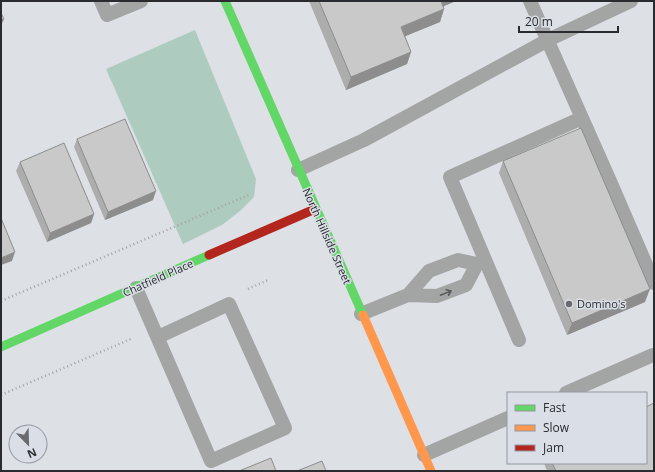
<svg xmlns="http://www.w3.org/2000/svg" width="655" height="472" font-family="'Open Sans',sans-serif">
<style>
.green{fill:#aecbbf}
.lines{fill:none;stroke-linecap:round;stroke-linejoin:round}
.path{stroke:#a2a4a4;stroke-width:2.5;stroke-dasharray:1 3;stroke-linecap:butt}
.lane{stroke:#a3a4a4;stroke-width:14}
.fast{stroke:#63d668;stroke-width:9}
.slow{stroke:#ff974d;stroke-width:9}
.jam{stroke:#b3261e;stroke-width:9}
.wall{fill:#adadae}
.shaded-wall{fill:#8d8d8d}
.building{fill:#c9c9ca;stroke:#8d8d8d}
.oneway{stroke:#5a5b5d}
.poi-dot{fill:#686a6e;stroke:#dadfe7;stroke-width:1.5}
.labels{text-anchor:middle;stroke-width:3;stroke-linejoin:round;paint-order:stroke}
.street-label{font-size:11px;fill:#292b2e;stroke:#dadfe7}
.poi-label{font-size:11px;fill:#292b2e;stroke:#dadfe7;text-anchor:start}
</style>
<rect width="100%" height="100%" fill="#dde0e4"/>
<path class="green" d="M 195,30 L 256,179 L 254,197 L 240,211 L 222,225 L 183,244 L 106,69 Z"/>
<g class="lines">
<path class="path" d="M 248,289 L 268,280
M 1,301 L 251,194
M 1,395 L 131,339"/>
<path class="lane" d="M 101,1 L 107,15 L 141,1
M 530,1 L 610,181 L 654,283
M 298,170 L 364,140 L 548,40 L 631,1
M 136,288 L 211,461 L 285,428 L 229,304 L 158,337
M 408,295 L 437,296 L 466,285 L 477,264 L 485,261
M 361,314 L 408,295 L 429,271 L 458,260 L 477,264
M 519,340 L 450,177 L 582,118
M 566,393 L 653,355
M 424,455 L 508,418"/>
<path class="fast" d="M 225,1 L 363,315
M 1,347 L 209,255"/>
<path class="slow" d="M 363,315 L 431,471"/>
<path class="jam" d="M 209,255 L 315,209"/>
</g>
<path class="wall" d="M 309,1 L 456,1 L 443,6 L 444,9 L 440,22 L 405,36 L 411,52 L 407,64 L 346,90 Z
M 77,139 L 153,200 L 105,220 L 74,147 Z
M 503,161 L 645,302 L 567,335 L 499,173 Z
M 20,162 L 94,214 L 91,223 L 47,242 L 16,171 Z
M 544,463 L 646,463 L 654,471 L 547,471 Z"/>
<path class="shaded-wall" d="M 438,1 L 456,1 L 435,10 Z
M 444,9 L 440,22 L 396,40 L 401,27 Z
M 4,19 L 1,26 L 1,20 Z
M 411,52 L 407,64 L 346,90 L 351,77 Z
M 156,191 L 153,200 L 105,220 L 108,212 Z
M 94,214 L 91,223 L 47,242 L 50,233 Z
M 15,252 L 12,261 L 1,265 L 1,258 Z
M 650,289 L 645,302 L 567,335 L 572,323 Z"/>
<path class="building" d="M 319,1 L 441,1 L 444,9 L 401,27 L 411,52 L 351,77 Z
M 1,13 L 4,19 L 1,20 Z
M 125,119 L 156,191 L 108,212 L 77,139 Z
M 581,128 L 650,289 L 572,323 L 503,161 Z
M 64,143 L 94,214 L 50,233 L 20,162 Z
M 1,218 L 15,252 L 1,258 Z
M 654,403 L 654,471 L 556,471 L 552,463 L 646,463 L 646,407 Z
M 271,458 L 276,471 L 239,471 Z
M 322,461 L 326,471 L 297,471 Z"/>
<defs><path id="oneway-shaft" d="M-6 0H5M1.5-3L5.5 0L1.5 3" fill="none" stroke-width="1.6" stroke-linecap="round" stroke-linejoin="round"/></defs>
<use class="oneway" href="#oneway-shaft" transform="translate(446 293) rotate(-22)"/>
<circle class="poi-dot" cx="569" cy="304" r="4"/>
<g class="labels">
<g class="street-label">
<text transform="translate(327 236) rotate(66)" y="4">North Hillside Street</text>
<text transform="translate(158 278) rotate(-24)" y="4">Chatfield Place</text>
</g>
<g class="poi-label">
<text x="577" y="308">Domino's</text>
</g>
</g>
<rect width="655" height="472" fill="none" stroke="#292b2e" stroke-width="4"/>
<rect x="507" y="392" width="140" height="72" fill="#dadfe7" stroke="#93979d"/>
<rect x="515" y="405" width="20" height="6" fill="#63d668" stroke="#93979d"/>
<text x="543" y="412" font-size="12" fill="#292b2e">Fast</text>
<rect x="515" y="425" width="20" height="6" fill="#ff974d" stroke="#93979d"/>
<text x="543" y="432" font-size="12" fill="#292b2e">Slow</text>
<rect x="515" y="445" width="20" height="6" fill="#b3261e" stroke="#93979d"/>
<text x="543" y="452" font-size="12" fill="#292b2e">Jam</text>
<g transform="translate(28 444) rotate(157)"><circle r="19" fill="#dadfe7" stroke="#93979d"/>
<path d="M0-3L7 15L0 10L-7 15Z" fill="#686a6e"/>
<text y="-6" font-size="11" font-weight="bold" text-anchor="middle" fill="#292b2e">N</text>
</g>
<path d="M519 26v6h99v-6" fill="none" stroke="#292b2e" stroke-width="2"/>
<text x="525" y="26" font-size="12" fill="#292b2e" stroke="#dadfe7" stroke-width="3" paint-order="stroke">20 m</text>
</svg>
